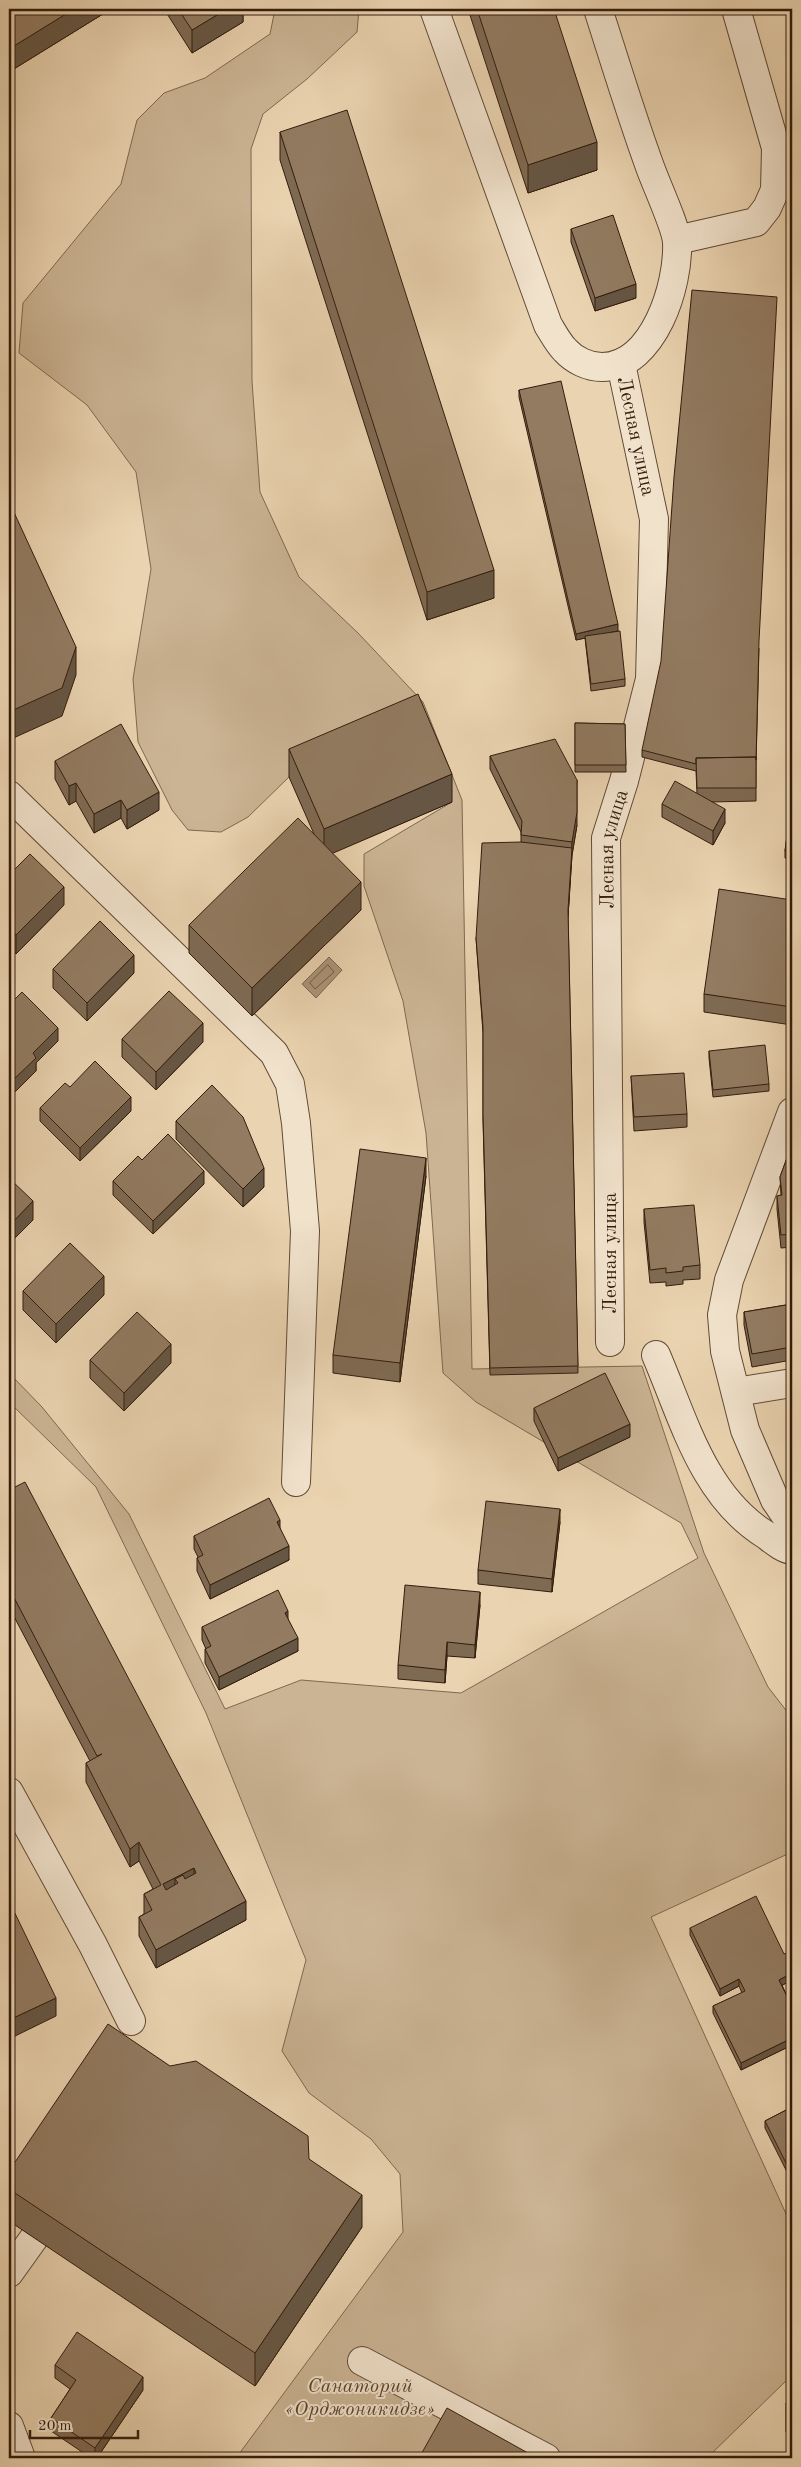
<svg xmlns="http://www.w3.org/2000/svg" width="801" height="2467" font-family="'Old Standard TT',serif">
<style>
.green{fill:#cbb494;stroke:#7f6850}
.water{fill:#ac9578;stroke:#7c654d}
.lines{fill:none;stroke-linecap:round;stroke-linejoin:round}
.shore{stroke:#705842;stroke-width:1}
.minor-casing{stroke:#614a35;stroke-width:30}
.minor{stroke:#f1e2cc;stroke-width:28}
.wall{fill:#7e6a53;stroke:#331c0c}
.shaded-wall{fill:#665644;stroke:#331c0c}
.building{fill:#927b61;stroke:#331c0c;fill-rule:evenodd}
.labels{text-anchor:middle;stroke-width:4;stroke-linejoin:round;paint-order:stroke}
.street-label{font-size:20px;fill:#331c0c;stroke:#f1e2cc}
.park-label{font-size:20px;font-style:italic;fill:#59422e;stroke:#f1e2cc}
</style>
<rect width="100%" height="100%" fill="#ead3b0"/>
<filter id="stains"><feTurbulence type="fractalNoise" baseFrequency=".004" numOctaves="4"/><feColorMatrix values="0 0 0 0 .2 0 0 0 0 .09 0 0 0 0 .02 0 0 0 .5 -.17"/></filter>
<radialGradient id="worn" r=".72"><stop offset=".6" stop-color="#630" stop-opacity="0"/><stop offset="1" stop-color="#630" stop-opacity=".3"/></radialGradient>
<path class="green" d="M 275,9 L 359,9 L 357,32 L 307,79 L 263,114 L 251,149 L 252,381 L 260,492 L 299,577 L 358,633 L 423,702 L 462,800 L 472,1369 L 642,1366 L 704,1553 L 768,1687 L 792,1718 L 792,1852 L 651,1917 L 792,2227 L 792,2375 L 707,2458 L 236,2458 L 403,2232 L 400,2174 L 371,2139 L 309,2093 L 282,2051 L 306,1960 L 206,1713 L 96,1487 L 9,1402 L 9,1373 L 42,1407 L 129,1514 L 225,1709 L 301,1680 L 461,1693 L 698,1558 L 681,1523 L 476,1402 L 443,1373 L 426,1133 L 403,1001 L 364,886 L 364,854 L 452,802 L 289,777 L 248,817 L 221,832 L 188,830 L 172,810 L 138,742 L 133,679 L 151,569 L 136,472 L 87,405 L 19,353 L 23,303 L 121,184 L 137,120 L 164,93 L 205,78 L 270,34 Z"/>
<path class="water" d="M 329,957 L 342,970 L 316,998 L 302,984 Z"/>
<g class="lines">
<path class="shore" d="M 328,965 L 334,972 L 315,989 L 310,983 Z"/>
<g class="minor-casing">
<g id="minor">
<path d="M 434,9 L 548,325 C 553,333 558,343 565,350 C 574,360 588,367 602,367 C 654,366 679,285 677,242 C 676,227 656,184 650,167 C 631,115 615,62 598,9"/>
<path d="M 677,240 L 756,222 L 767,208 L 775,190 L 776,148 L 736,9"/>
<path d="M 9,795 L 274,1053 L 290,1084 L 296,1123 L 305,1231 L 296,1482"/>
<path d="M 792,1112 L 729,1280 L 722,1315 L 725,1351 L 745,1430 L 775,1500 L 792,1525"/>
<path id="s1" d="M 610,1342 L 606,838 L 624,781 L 650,679 L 654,519 L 621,364"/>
<path d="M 656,1355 C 684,1420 703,1496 766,1535 C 774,1541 783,1549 792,1550"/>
<path d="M 736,1392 L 792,1383"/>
<path d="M 9,1792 L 93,1945 L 131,2021"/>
<path d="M 9,2273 L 34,2238"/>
<path d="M 362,2361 L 546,2458"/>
<path d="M 9,2426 L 21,2458"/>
</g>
</g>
<use href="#minor" class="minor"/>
</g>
<path class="wall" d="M 9,9 L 111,9 L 9,72 Z
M 164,9 L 243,9 L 243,22 L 192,53 Z
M 468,9 L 554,9 L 597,170 L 528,193 Z
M 280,132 L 494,598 L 427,620 L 280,160 Z
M 571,229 L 636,298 L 595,311 L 571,242 Z
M 519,390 L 618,631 L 609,633 L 625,679 L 625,686 L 591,691 L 585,638 L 576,640 L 519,397 Z
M 759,648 L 756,764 L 756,801 L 711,802 L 725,823 L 713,845 L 662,817 L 662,804 L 697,794 L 696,771 L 642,757 L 642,750 Z
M 575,723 L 625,724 L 626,772 L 575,772 Z
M 289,749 L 452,802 L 332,853 L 361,910 L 252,1016 L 189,953 L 189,925 L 314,834 L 289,777 Z
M 490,756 L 577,825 L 572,855 L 568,915 L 578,1373 L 490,1375 L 483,1121 L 483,1033 L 476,938 L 521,842 L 521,832 L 490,769 Z
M 55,761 L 159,810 L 127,829 L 121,818 L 94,833 L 76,801 L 69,805 L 55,779 Z
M 792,798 L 792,859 L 785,858 L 785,851 Z
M 9,875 L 64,905 L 16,954 L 9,946 Z
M 792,900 L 792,1025 L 704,1012 L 704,994 Z
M 53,969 L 134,973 L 87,1021 L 53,988 Z
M 9,1005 L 58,1041 L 36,1063 L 36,1071 L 11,1096 L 9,1093 Z
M 122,1039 L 203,1042 L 156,1090 L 122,1057 Z
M 709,1051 L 769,1084 L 769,1091 L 713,1097 L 709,1058 Z
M 631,1076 L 687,1114 L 687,1127 L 634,1131 Z
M 70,1087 L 131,1111 L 80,1161 L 40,1121 L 40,1108 Z
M 176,1121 L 264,1187 L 243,1207 L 176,1139 Z
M 792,1144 L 792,1247 L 781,1248 L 777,1209 L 777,1196 L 781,1195 L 780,1177 Z
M 142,1160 L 204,1184 L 153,1234 L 113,1195 L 113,1181 Z
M 426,1176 L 400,1382 L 333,1373 L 333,1355 Z
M 644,1209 L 700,1265 L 700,1279 L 683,1280 L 683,1284 L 666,1286 L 666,1282 L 650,1283 L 644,1222 Z
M 23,1291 L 104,1295 L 56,1343 L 23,1310 Z
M 792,1304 L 792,1360 L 752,1367 L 744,1325 L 744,1312 Z
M 90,1360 L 171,1363 L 124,1411 L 90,1378 Z
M 534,1408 L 630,1437 L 558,1471 L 534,1421 Z
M 9,1490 L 246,1920 L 156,1968 L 139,1936 L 139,1917 L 144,1914 L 144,1894 L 153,1889 L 139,1861 L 130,1867 L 86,1782 L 86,1763 L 90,1761 L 9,1607 Z
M 560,1522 L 552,1592 L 478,1584 L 478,1570 Z
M 280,1528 L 289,1560 L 210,1599 L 197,1571 L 197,1558 L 198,1557 L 194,1549 L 194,1536 Z
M 480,1605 L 475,1658 L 447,1656 L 445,1683 L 398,1679 L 398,1665 Z
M 288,1619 L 298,1651 L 219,1690 L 205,1663 L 205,1649 L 206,1649 L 202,1640 L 202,1627 Z
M 690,1928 L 792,1980 L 782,1985 L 792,2007 L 792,2045 L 741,2070 L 713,2013 L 713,2006 L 742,1993 L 739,1986 L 720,1996 L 690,1935 Z
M 792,2107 L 792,2182 L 765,2128 L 765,2121 Z
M 309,2159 L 362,2227 L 255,2386 L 9,2221 L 9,2171 Z
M 55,2365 L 143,2390 L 97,2458 L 91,2458 L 51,2431 L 51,2418 L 70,2389 L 55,2378 Z
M 792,2401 L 792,2450 L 786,2431 L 786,2403 Z"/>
<path class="shaded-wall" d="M 74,9 L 111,9 L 9,72 L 9,49 Z
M 227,9 L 243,9 L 243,22 L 192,53 L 192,30 Z
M 597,142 L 597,170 L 528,193 L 528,165 Z
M 636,284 L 636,298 L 595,311 L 595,298 Z
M 494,570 L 494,598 L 427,620 L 427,592 Z
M 618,624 L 618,631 L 576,640 L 576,634 Z
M 76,647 L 76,675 L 62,716 L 9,740 L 9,712 Z
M 452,774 L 452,802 L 324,857 L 324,829 Z
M 577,780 L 577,825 L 572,855 L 568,917 L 572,842 Z
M 76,783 L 76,801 L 69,805 L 69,786 Z
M 159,792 L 159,810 L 127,829 L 127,810 Z
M 121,800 L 121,818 L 94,833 L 94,814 Z
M 725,809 L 725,823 L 713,845 L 713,831 Z
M 361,882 L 361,910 L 252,1016 L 252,988 Z
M 64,887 L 64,905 L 16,954 L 16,935 Z
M 134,955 L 134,973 L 87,1021 L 87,1003 Z
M 203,1023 L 203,1042 L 156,1090 L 156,1072 Z
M 58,1028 L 58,1041 L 36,1063 L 36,1071 L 11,1096 L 11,1082 L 33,1053 Z
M 131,1097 L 131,1111 L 80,1161 L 80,1148 Z
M 426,1158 L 426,1176 L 400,1382 L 400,1363 Z
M 264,1168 L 264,1187 L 243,1207 L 243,1189 Z
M 204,1171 L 204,1184 L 153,1234 L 153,1221 Z
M 33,1201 L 33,1220 L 9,1244 L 9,1226 Z
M 104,1276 L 104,1295 L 56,1343 L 56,1324 Z
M 171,1344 L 171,1363 L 124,1411 L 124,1393 Z
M 630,1424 L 630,1437 L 558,1471 L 558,1458 Z
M 560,1509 L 560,1522 L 552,1592 L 552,1579 Z
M 280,1520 L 280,1534 L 277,1522 Z
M 289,1546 L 289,1560 L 210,1599 L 210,1585 Z
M 480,1592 L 480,1605 L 475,1658 L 475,1645 Z
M 288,1611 L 288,1624 L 285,1613 Z
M 298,1638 L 298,1651 L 219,1690 L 219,1677 Z
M 447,1642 L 447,1656 L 445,1683 L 445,1670 Z
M 139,1842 L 139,1861 L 130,1867 L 130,1849 Z
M 194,1868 L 194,1887 L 178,1883 L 175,1879 L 175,1896 L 163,1902 L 163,1884 Z
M 246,1901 L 246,1920 L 156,1968 L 156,1950 Z
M 792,1973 L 792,1980 L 779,1987 L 779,1980 Z
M 739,1979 L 739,1986 L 720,1996 L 720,1989 Z
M 56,1998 L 56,2016 L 9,2039 L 9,2020 Z
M 792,2038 L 792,2045 L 741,2070 L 741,2063 Z
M 362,2195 L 362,2227 L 255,2386 L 255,2353 Z
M 143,2377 L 143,2390 L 97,2458 L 95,2458 L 95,2448 Z"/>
<path class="building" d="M 9,9 L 74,9 L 9,49 Z
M 178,9 L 227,9 L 192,30 Z
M 477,9 L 554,9 L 597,142 L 528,165 Z
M 347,110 L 494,570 L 427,592 L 280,132 Z
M 613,215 L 636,284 L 595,298 L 571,229 Z
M 692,290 L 777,297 L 759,641 L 756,760 L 756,757 L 696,758 L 696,764 L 642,750 L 661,661 L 674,477 Z
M 561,381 L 618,624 L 576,634 L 519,390 Z
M 12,508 L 76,647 L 62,688 L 9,712 L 9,509 Z
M 620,631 L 625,679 L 591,684 L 585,636 Z
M 418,694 L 452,774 L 324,829 L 289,749 Z
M 575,723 L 625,724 L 626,765 L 575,765 Z
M 121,724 L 159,792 L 127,810 L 121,800 L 94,814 L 76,783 L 69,786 L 55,761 Z
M 555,739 L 577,780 L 577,812 L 572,842 L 521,835 L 522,821 L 490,756 Z
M 756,757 L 756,788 L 697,788 L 696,758 Z
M 675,781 L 725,809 L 713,831 L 662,804 Z
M 792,798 L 792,852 L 785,851 Z
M 298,818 L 361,882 L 252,988 L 189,925 Z
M 521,842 L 572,848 L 568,910 L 578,1366 L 490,1368 L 483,1114 L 483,1027 L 476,938 L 482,843 Z
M 30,854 L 64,887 L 16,935 L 9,928 L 9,875 Z
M 719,889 L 792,900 L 792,1007 L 704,994 Z
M 100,921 L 134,955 L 87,1003 L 53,969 Z
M 169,991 L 203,1023 L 156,1072 L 122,1039 Z
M 22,992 L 58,1028 L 33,1053 L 36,1058 L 11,1082 L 9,1080 L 9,1005 Z
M 765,1045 L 769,1084 L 713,1090 L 709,1051 Z
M 95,1061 L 131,1097 L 80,1148 L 40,1108 L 65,1083 L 70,1087 Z
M 684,1073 L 687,1114 L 634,1117 L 631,1076 Z
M 212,1085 L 243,1117 L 264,1168 L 243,1189 L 176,1121 Z
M 168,1134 L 204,1171 L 153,1221 L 113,1181 L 138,1156 L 142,1160 Z
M 792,1144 L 792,1234 L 781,1235 L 777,1196 L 782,1195 L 780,1177 Z
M 360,1149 L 426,1158 L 400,1363 L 333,1355 Z
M 9,1178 L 33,1201 L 9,1226 Z
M 694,1205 L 700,1265 L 683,1267 L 683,1271 L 666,1273 L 666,1268 L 650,1270 L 644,1209 Z
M 70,1243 L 104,1276 L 56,1324 L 23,1291 Z
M 792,1304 L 792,1347 L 752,1354 L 744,1312 Z
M 137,1312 L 171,1344 L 124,1393 L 90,1360 Z
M 605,1373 L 630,1424 L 558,1458 L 534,1408 Z
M 25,1482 L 246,1901 L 156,1950 L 139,1917 L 152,1910 L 144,1894 L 161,1885 L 139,1842 L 130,1849 L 86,1763 L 102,1754 L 97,1756 L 9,1588 L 9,1490 ZM 194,1868 L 196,1873 L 185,1879 L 183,1875 L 175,1879 L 178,1883 L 166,1890 L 163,1884 Z
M 269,1498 L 280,1520 L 277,1522 L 289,1546 L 210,1585 L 197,1558 L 203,1555 L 194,1536 Z
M 486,1501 L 560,1509 L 552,1579 L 478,1570 Z
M 405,1585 L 480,1592 L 475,1645 L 447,1642 L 445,1670 L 398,1665 Z
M 278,1590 L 288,1611 L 285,1613 L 298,1638 L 219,1677 L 205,1649 L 211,1646 L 202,1627 Z
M 756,1896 L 784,1954 L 792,1951 L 792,1973 L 779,1980 L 792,2007 L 792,2038 L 741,2063 L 713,2006 L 745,1991 L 739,1979 L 720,1989 L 690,1928 Z
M 9,1901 L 56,1998 L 9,2020 Z
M 108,2024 L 170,2066 L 196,2061 L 308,2136 L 309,2159 L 362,2195 L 255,2353 L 9,2189 L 9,2171 Z
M 792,2107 L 792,2175 L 765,2121 Z
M 77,2332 L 143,2377 L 95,2448 L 51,2418 L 76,2380 L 55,2365 Z
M 792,2401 L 792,2422 L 786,2403 Z
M 447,2408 L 537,2458 L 419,2458 Z"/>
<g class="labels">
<g class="street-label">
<text transform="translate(637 436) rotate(78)" y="7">Лесная улица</text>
<text dy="7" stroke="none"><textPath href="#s1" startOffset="494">Лесная улица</textPath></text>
<text transform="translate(609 1253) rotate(-90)" y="7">Лесная улица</text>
</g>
<g class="park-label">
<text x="360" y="2392">Санаторий<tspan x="360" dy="23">«Орджоникидзе»</tspan></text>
</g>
</g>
<rect width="801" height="2467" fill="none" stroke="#ead3b0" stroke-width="30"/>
<rect x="10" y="10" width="781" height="2447" fill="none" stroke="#331c0c" stroke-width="2.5"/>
<rect x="15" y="15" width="771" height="2437" fill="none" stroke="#331c0c"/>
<path d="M30 2430v8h108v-8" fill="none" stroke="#331c0c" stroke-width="2.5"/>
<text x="38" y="2430" font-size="15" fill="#331c0c" stroke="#f1e2cc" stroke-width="4" paint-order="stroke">20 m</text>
<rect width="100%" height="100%" filter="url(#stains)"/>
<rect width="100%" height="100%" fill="url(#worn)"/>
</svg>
